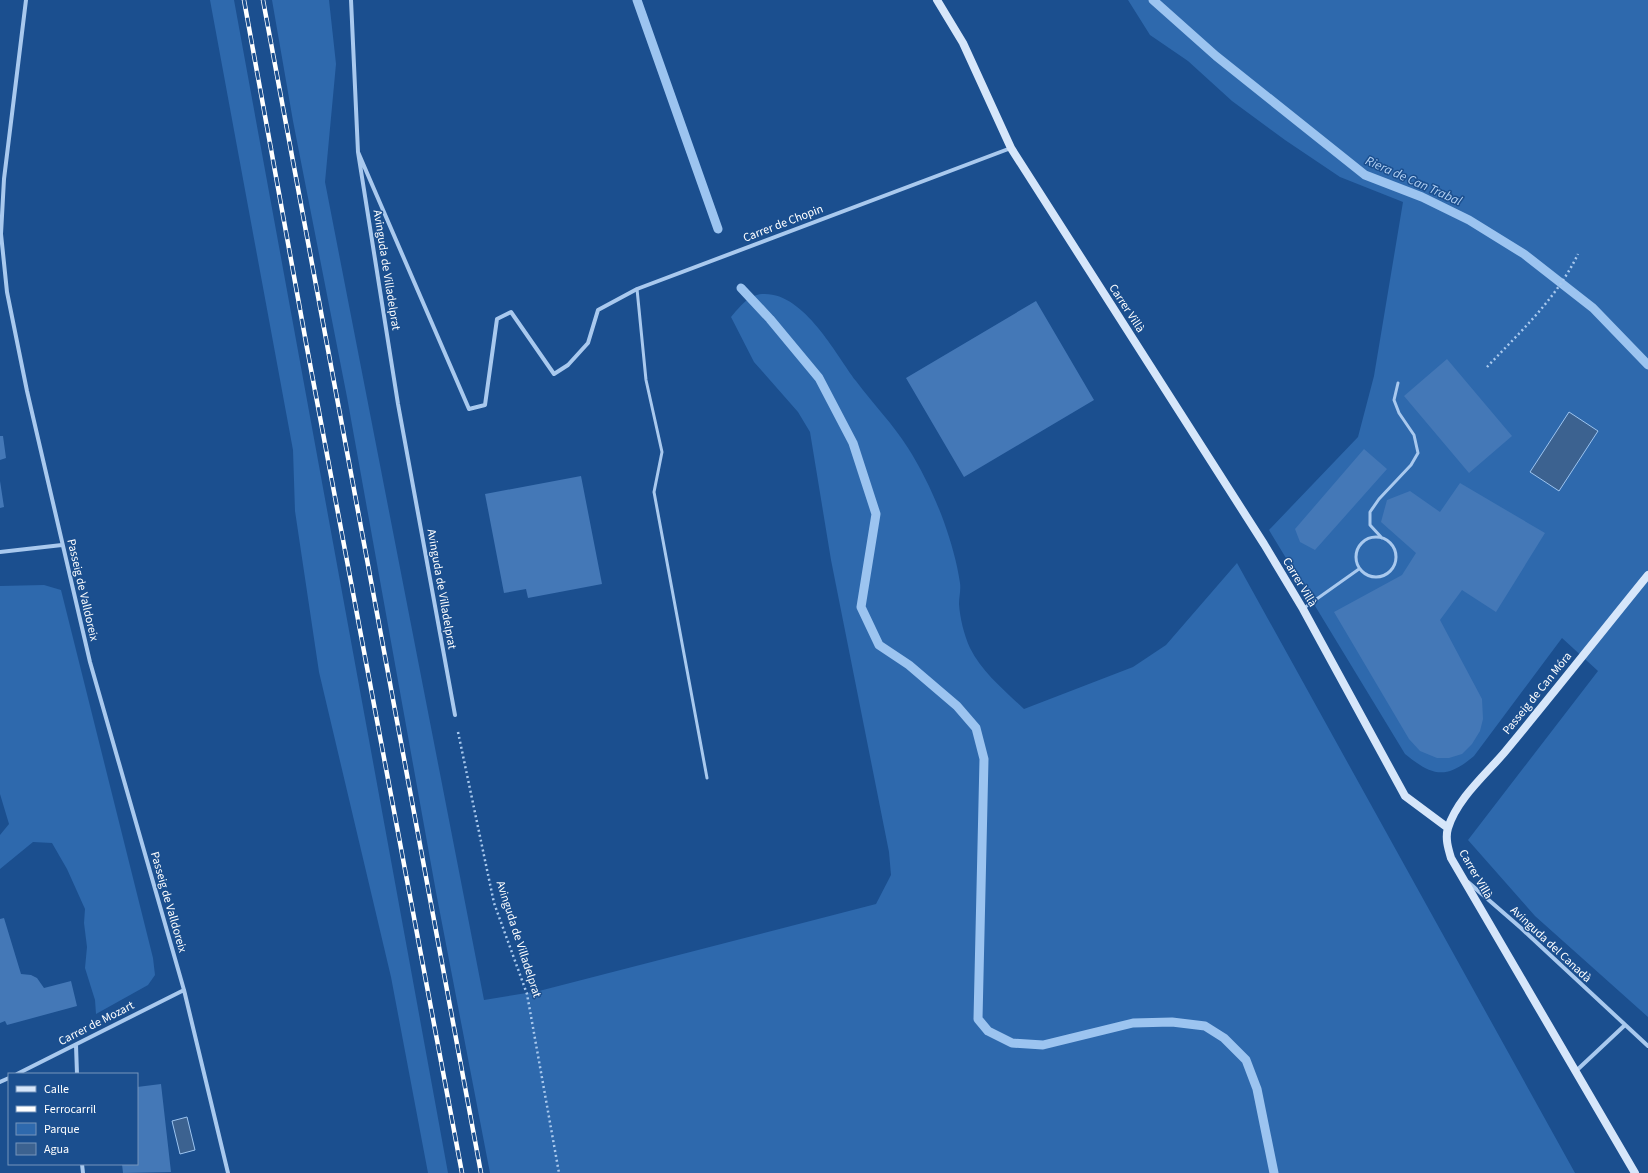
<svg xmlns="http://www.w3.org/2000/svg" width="1648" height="1173" font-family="'Source Sans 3',sans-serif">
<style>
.green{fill:#2e69ad}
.water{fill:#3c6290;stroke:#9cc4f0}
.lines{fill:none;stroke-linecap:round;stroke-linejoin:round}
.stream{stroke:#9cc4f0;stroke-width:9}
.building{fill:#4478b7}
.path{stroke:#a9c9ee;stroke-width:2.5;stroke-dasharray:2 3;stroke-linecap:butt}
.lane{stroke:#a9c9ee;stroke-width:3}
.street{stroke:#a9c9ee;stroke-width:4}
.secondary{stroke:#d6e6fa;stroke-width:8}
.rail-casing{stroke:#fff;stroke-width:4.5}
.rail{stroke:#1b4f8f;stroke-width:3;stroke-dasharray:9;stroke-linecap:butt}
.labels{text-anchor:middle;stroke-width:3;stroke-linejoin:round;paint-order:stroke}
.street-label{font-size:12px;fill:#fff;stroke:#1b4f8f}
.water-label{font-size:13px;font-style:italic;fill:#b5d3f5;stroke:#1b4f8f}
</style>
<rect width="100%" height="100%" fill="#1b4f8f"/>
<path class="green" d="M 210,0 L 234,0 L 448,1173 L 428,1173 L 391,977 L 319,672 L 295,511 L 293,450 Z
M 272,0 L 329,0 L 336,64 L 325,182 L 484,1000 L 539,991 L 876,904 L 891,875 L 889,852 L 831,560 L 810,432 L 798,412 L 754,362 L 731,317 C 739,308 748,295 762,294 C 803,291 835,353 856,381 C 873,404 893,424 908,448 C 922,470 935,497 944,522 C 951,542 957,562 960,583 C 961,590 959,597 959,604 C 960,618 964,635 970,648 C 982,672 1005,691 1024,709 L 1133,667 L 1166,645 L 1237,563 L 1575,1173 L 490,1173 L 436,892 L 347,397 L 293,121 Z
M 1128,0 L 1648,0 L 1648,1017 L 1535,916 L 1468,840 L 1598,671 L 1562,638 L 1474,756 C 1446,780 1432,776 1405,754 L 1269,530 L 1358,437 L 1374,376 L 1403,202 L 1340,177 L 1285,140 L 1232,101 L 1188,61 L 1150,35 Z
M 44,585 L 61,590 L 153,958 L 155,975 L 148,985 L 96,1014 L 95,1000 L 85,968 L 87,947 L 84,923 L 85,909 L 67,869 L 52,843 L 33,842 L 0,869 L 0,835 L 9,824 L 0,794 L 0,586 Z"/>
<path class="water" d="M 1569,412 L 1598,431 L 1559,491 L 1530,472 Z
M 187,1117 L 195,1150 L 180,1154 L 172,1121 Z"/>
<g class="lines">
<path class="stream" d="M 637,0 L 718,229
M 1153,0 L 1216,56 L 1365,175 L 1422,197 L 1469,220 L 1524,254 L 1593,308 L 1648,365
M 741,288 L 770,319 L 819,378 L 853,443 L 876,514 L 861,607 L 879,645 L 909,665 L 957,706 L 976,728 L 984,759 L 978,1019 L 988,1031 L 1012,1043 L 1043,1045 L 1133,1023 L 1172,1022 L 1205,1026 L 1224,1038 L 1246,1060 L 1257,1089 L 1274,1173"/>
</g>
<path class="building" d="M 1036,301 L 1094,400 L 964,477 L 906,378 Z
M 1447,359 L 1512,436 L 1469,473 L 1404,396 Z
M 0,436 L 3,436 L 6,458 L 0,460 Z
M 1364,449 L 1387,469 L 1315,550 L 1300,542 L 1295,529 Z
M 581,476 L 602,584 L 528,598 L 526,589 L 504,593 L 485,494 Z
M 0,481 L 4,507 L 0,508 Z
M 1460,483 L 1545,533 L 1496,612 L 1462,590 L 1440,620 L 1482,699 L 1483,719 L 1480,731 L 1472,744 L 1462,754 L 1449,758 L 1437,758 L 1420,751 L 1409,739 L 1334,612 L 1402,575 L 1416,553 L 1381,522 L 1387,500 L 1410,491 L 1440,512 Z
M 4,918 L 21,974 L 31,975 L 37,978 L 44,988 L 71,981 L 77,1006 L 7,1025 L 5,1021 L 0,1023 L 0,919 Z
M 161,1084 L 171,1172 L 123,1173 L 122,1164 L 137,1164 L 137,1087 Z"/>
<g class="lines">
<path class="path" d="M 1487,367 C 1520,332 1557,298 1578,254
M 458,732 L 494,903 L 527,994 L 559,1173"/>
<path class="lane" d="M 637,289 L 646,380 L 662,452 L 654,492 L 707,778
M1356 557a20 20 0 1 1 40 0a20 20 0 1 1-40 0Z
M 1382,538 L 1370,525 L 1370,512 L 1379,499 L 1411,465 L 1418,453 L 1414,435 L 1399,413 L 1394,400 L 1398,383
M 1304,608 L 1359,569"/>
<path class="street" d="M 26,0 L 4,179 L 1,234 L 7,292 L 27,391 L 90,662 L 184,990 L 228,1173
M 351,0 L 358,152 L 398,404 L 455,715
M 358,152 L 469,409 L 485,405 L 497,319 L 511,312 L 554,374 L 568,365 L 588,343 L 598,310 L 637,289 L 1011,148
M 0,552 L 62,545
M 1468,882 L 1521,928 L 1648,1046
M 76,1045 L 77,1074
M 1576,1071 L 1625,1025
M 17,1074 L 184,990
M 0,1082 L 9,1078
M 82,1164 L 83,1173"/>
<path class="secondary" d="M 937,0 L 963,43 L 1011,148 L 1264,544 L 1303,609 L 1405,796 L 1448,828
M 1635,1173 L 1451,858 C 1448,848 1445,838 1448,828 C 1457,799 1485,775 1504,753 C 1553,694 1600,634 1648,575"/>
<g class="rail-casing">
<path id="rail" d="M 244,0 L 307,348 L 462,1173
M 263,0 L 481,1173"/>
</g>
<use href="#rail" class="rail"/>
</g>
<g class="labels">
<g class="street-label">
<text transform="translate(783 223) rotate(-21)" y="4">Carrer de Chopin</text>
<text transform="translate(387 270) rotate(81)" y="4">Avinguda de Villadelprat</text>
<text transform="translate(1127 308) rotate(57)" y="4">Carrer Villà</text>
<text transform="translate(1300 582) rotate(59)" y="4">Carrer Villà</text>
<text transform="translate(442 589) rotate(80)" y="4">Avinguda de Villadelprat</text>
<text transform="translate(83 590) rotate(77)" y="4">Passeig de Valldoreix</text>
<text transform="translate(1537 693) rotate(-51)" y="4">Passeig de Can Móra</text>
<text transform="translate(1476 874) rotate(60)" y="4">Carrer Villà</text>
<text transform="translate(169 902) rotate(74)" y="4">Passeig de Valldoreix</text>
<text transform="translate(519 939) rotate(72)" y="4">Avinguda de Villadelprat</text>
<text transform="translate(1551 944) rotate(43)" y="4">Avinguda del Canadà</text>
<text transform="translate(96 1023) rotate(-27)" y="4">Carrer de Mozart</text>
</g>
<g class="water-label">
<text transform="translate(1414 180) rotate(24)" y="5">Riera de Can Trabal</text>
</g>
</g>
<rect x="8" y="1073" width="130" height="92" fill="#1b4f8f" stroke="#7695bc"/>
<rect x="16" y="1086" width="20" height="6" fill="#d6e6fa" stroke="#7695bc"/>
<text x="44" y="1093" font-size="12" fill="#ffffff">Calle</text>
<rect x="16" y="1106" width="20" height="6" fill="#ffffff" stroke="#7695bc"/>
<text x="44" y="1113" font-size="12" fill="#ffffff">Ferrocarril</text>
<rect x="16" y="1123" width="20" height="12" fill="#2e69ad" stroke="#7695bc"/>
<text x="44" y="1133" font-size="12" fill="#ffffff">Parque</text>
<rect x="16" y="1143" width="20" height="12" fill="#3c6290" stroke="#7695bc"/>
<text x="44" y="1153" font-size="12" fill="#ffffff">Agua</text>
</svg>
